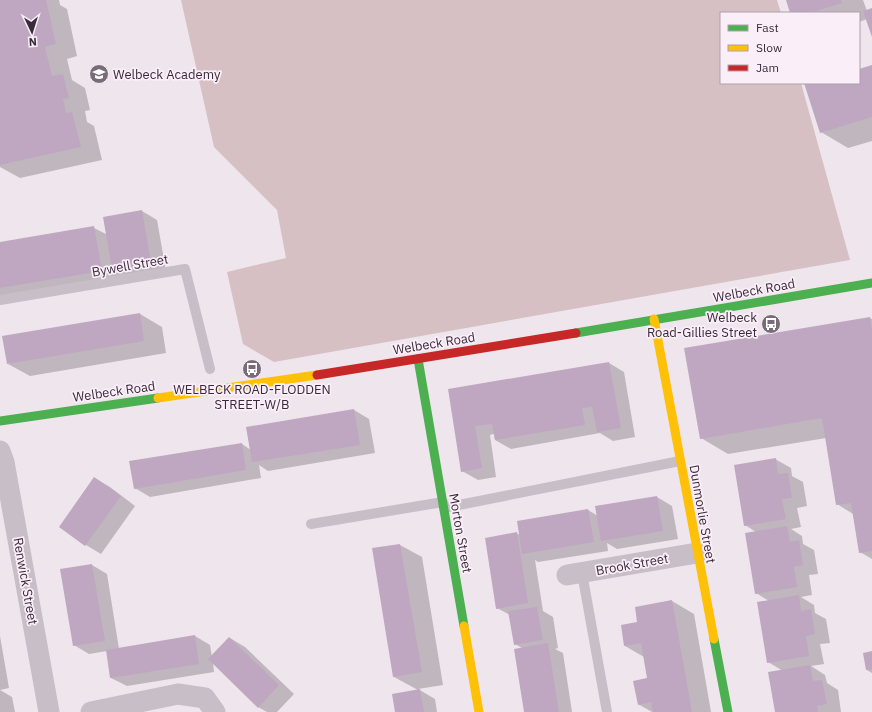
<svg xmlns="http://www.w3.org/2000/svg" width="872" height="712" font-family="'IBM Plex Sans',sans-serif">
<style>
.green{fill:#d6c0c4}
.shadow{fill:#0003}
.building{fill:#bfa7c1}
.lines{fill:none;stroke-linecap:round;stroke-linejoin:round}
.lane{stroke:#c8bec8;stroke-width:10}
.street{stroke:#c8bec8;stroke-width:21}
.fast{stroke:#4caf50;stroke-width:9}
.slow{stroke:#ffc107;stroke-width:9}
.jam{stroke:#c62828;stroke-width:9}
.labels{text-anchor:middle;stroke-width:3.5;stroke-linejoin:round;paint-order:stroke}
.poi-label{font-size:13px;fill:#392b3a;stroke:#faeef8;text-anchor:start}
.street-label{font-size:13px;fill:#392b3a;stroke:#faeef8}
</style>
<rect width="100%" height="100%" fill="#efe5ed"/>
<path class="green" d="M 181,0 L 777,0 L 781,13 L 721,13 L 721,83 L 801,83 L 850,260 L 274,362 L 243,344 L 227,272 L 286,258 L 277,210 L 214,147 Z"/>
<path class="shadow" d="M 0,0 L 59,0 L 60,5 L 67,9 L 77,56 L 67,59 L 72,80 L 85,88 L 90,110 L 85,111 L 87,122 L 94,126 L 102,160 L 20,178 L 0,167 Z
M 787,0 L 863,0 L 867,11 L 872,9 L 872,35 L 867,19 L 859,22 L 859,13 L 791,13 Z
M 872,67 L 872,141 L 848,148 L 821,132 L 805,83 L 859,83 L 859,71 Z
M 142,211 L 157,220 L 166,271 L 129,277 L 122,274 L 124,283 L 0,303 L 0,244 L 94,228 L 108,235 Z
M 140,314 L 162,327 L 166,353 L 30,376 L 8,364 Z
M 869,318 L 872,319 L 872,559 L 860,552 L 853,514 L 837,504 L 826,438 L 728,454 L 701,438 Z
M 609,363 L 624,372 L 635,437 L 613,441 L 600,433 L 511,449 L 495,440 L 494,434 L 490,435 L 496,477 L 478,480 L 462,471 L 449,390 Z
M 354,410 L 369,419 L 375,453 L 268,471 L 259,465 L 261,478 L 150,497 L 135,488 L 242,444 L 251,450 Z
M 775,459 L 791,468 L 792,476 L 803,482 L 807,506 L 797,508 L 801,527 L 791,529 L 802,536 L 803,544 L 814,550 L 818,574 L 809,575 L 812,595 L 801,597 L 814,605 L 815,613 L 826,619 L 830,643 L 820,644 L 824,664 L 811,666 L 825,675 L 827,683 L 838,690 L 841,712 L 776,712 L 783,671 L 768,662 L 769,601 L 756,593 L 756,532 L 745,525 Z
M 95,478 L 110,487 L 135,506 L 101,554 L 86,545 L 60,527 Z
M 657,497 L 672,506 L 678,539 L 617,549 L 607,543 L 608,551 L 538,562 L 535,560 L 543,611 L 553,617 L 558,648 L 555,649 L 563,653 L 572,712 L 525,712 L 522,648 L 515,644 L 510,615 L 497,608 L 516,533 L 520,535 L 588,510 L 598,516 Z
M 400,545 L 422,557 L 443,685 L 418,689 L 435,699 L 437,712 L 396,712 L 418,690 L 394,677 L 373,549 Z
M 92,565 L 107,574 L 119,649 L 195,636 L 210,645 L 212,657 L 230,638 L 245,647 L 294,694 L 277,712 L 267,712 L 258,707 L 213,663 L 214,672 L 127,686 L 111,678 L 107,651 L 89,654 L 74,645 Z
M 672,601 L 694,614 L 711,712 L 652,712 L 638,704 L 648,679 L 644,657 L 625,646 L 622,626 L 638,623 Z
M 0,636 L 9,688 L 0,690 Z
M 872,652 L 872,673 L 867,670 Z
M 0,690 L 12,697 L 15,712 L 0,712 Z"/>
<path class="building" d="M 0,0 L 46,0 L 56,44 L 45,47 L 52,76 L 63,74 L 69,98 L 63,99 L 66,113 L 72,112 L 81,147 L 0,165 Z
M 786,0 L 841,0 L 842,3 L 809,13 L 790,13 Z
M 872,8 L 872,37 L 863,11 Z
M 872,65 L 872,117 L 820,133 L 804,83 L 859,83 L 859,69 Z
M 142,210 L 151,263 L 112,269 L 103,217 Z
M 94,226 L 102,271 L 0,288 L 0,242 Z
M 140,313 L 144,341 L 7,364 L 2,336 Z
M 870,317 L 872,331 L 872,551 L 859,553 L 851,503 L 836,505 L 822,418 L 700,439 L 684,348 Z
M 609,362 L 621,428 L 597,432 L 592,407 L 582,408 L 585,425 L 495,440 L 492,424 L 475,426 L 482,468 L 461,472 L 448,389 Z
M 354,409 L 360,445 L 252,462 L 246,427 Z
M 242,443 L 246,470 L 134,489 L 129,461 Z
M 776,458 L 778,474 L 788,473 L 792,498 L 782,499 L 786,519 L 744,526 L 734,465 Z
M 94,477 L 121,496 L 85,546 L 59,527 Z
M 657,496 L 663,531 L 601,541 L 595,506 Z
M 588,509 L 594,542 L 522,554 L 517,521 Z
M 787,526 L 790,542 L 799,540 L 803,565 L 794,567 L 797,587 L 755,594 L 745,533 Z
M 517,532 L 528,603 L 496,609 L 485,538 Z
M 400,544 L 422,672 L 393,677 L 372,548 Z
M 92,564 L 105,641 L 73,646 L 60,569 Z
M 799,595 L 801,611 L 811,609 L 815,634 L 806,636 L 809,656 L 767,663 L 757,602 Z
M 672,600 L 692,712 L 653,712 L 651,702 L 638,705 L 633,681 L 647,678 L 641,643 L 624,646 L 621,625 L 637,622 L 635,607 Z
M 537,607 L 543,640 L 514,645 L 508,611 Z
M 195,635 L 199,664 L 110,678 L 106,650 Z
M 229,637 L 279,685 L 258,708 L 208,659 Z
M 548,643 L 559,712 L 524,712 L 514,649 Z
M 872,651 L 872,669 L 866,670 L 863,653 Z
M 810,665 L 813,681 L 822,680 L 827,704 L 817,706 L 818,712 L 775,712 L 768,672 Z
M 420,689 L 424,712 L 395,712 L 392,694 Z"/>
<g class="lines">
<path class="lane" d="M 0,300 L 185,269 L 210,369
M 444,508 L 680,461
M 311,524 L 443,502
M 582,573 L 607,712"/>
<path class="street" d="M 0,451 L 4,462 L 49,712
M 567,575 L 697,553
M 91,712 L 178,694 L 205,698 L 215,712"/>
<path class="fast" d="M 576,333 L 872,283
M 418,359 L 464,626
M 0,421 L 158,398
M 714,639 L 728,712"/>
<path class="slow" d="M 654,319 L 714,639
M 158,398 L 317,375
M 464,626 L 479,712"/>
<path class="jam" d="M 317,375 L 576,333"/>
</g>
<defs>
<g id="school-disc" transform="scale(1)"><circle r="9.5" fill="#796c79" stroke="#faeef8"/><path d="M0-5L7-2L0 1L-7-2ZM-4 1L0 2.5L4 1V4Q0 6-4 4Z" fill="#fff"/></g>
<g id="bus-disc" transform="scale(1)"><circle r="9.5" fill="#796c79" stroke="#faeef8"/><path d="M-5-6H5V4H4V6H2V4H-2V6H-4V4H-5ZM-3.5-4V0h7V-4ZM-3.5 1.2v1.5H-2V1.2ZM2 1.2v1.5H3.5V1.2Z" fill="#fff"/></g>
</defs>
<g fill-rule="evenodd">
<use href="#school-disc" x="99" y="74"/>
<use href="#bus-disc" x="771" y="324"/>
<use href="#bus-disc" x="252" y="369"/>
</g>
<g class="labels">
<g class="poi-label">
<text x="113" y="79">Welbeck Academy</text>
<text x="757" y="322" text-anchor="end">Welbeck<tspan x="757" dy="15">Road-Gillies Street</tspan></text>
<text x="252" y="394" text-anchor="middle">WELBECK ROAD-FLODDEN<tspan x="252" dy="15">STREET-W/B</tspan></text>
</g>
<g class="street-label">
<text transform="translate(130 265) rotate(-10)" y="5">Bywell Street</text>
<text transform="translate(754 290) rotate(-10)" y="5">Welbeck Road</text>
<text transform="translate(434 343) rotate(-9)" y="5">Welbeck Road</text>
<text transform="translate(114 391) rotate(-8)" y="5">Welbeck Road</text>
<text transform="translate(703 514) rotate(80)" y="5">Dunmorlie Street</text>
<text transform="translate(461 533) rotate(80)" y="5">Morton Street</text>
<text transform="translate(632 564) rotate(-10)" y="5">Brook Street</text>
<text transform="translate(26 581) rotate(80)" y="5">Renwick Street</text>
</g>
</g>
<rect x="720" y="12" width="140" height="72" fill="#faeef8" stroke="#ada0ac"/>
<rect x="728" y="25" width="20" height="6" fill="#4caf50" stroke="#ada0ac"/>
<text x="756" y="32" font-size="12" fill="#392b3a">Fast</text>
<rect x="728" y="45" width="20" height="6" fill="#ffc107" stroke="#ada0ac"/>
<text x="756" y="52" font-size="12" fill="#392b3a">Slow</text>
<rect x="728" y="65" width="20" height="6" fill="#c62828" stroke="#ada0ac"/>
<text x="756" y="72" font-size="12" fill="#392b3a">Jam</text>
<g transform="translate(32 32) rotate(176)" stroke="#faeef8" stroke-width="3" paint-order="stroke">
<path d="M0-3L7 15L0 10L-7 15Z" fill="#392b3a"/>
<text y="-6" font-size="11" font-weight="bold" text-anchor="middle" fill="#392b3a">N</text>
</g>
</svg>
